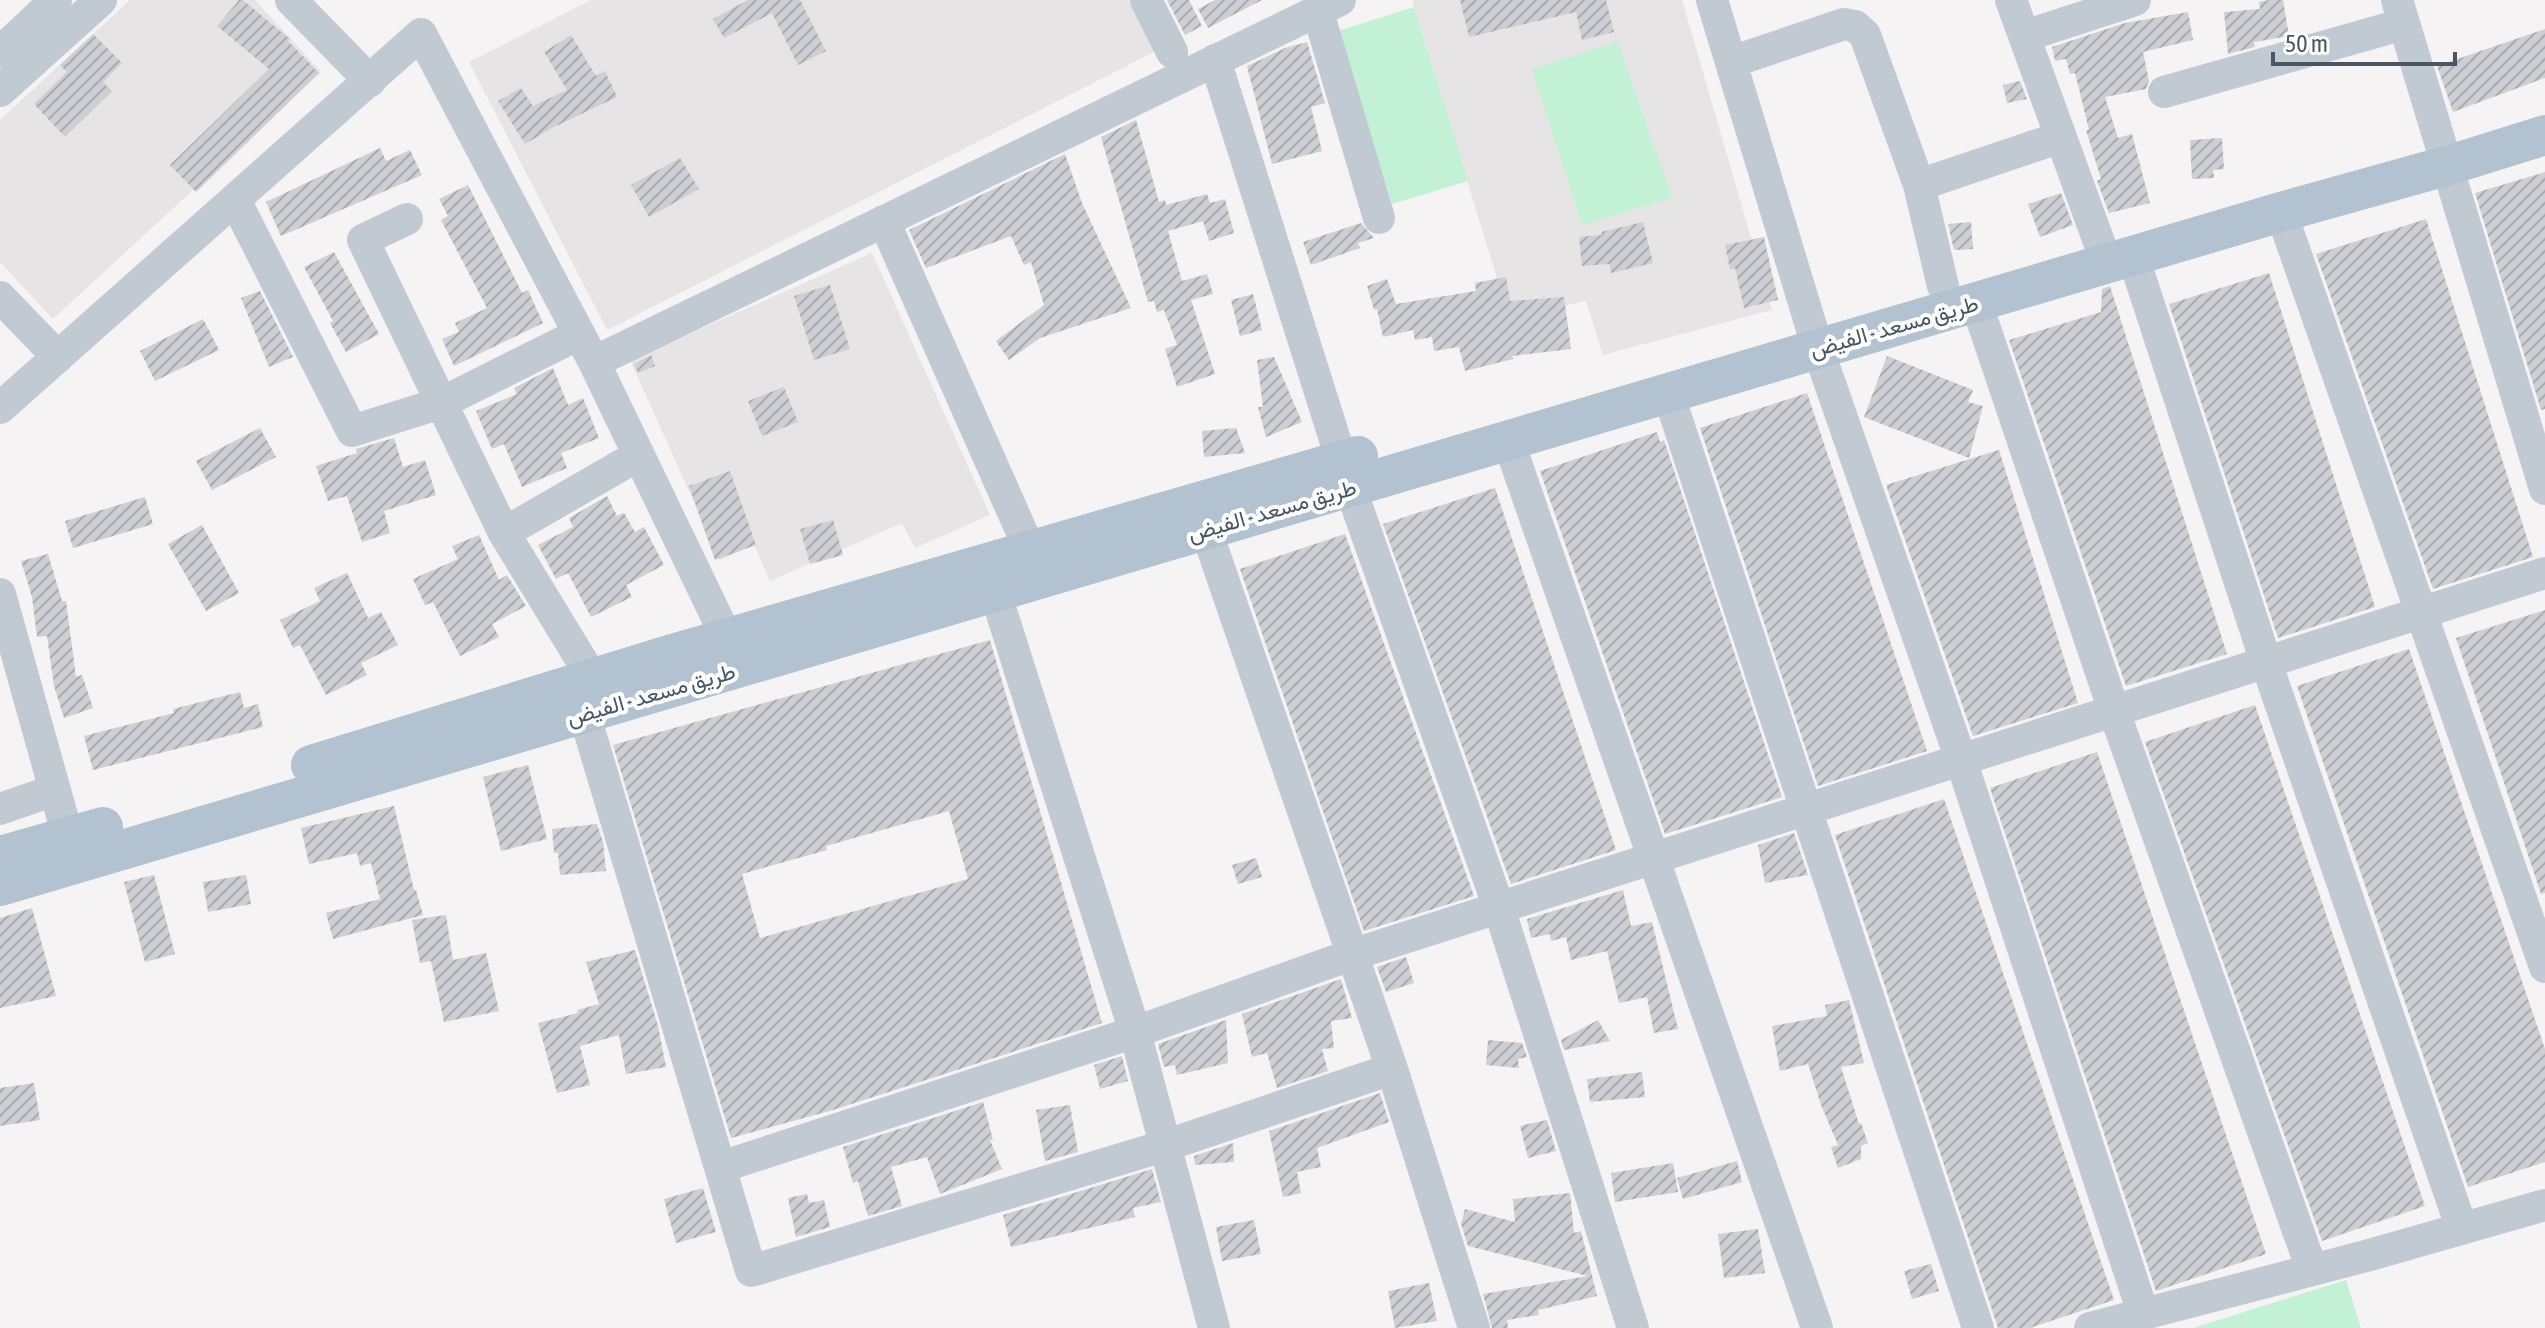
<svg xmlns="http://www.w3.org/2000/svg" width="2545" height="1328" font-family="'Asap Condensed',Vazirmatn,sans-serif">
<style>
.education{fill:#e6e4e5}
.pitch{fill:#c3f1d5}
.building{fill:url(#building-hatch);fill-rule:evenodd}
.lines{fill:none;stroke-linecap:round;stroke-linejoin:round}
.minor{stroke:#c1cad2;stroke-width:32}
.major{stroke:#b3c2d1;stroke-width:40}
.labels{text-anchor:middle;stroke-width:8;stroke-linejoin:round;paint-order:stroke}
.street-label{font-size:22px;fill:#4a5661;stroke:#fff}
</style>
<defs>
<pattern id="building-hatch" width="6" height="6" patternUnits="userSpaceOnUse" patternTransform="scale(2)"><rect width="6" height="6" fill="#cdcfd5"/><path d="M-1 1l2-2M0 6l6-6M5 7l2-2" fill="none" stroke="#a8abb0"/></pattern>
</defs>
<rect width="100%" height="100%" fill="#f5f3f3"/>
<path class="education" d="M 130,0 L 255,0 L 321,72 L 53,319 L 0,262 L 0,120 Z
M 591,0 L 1129,0 L 1156,51 L 607,330 L 469,62 Z
M 1412,0 L 1682,0 L 1772,310 L 1603,355 L 1586,301 L 1509,318 Z
M 872,253 L 990,515 L 915,548 L 902,523 L 770,581 L 754,545 L 720,560 L 630,360 Z"/>
<path class="pitch" d="M 1414,7 L 1468,181 L 1392,204 L 1338,31 Z
M 1618,42 L 1672,198 L 1582,225 L 1532,69 Z
M 2346,1280 L 2361,1328 L 2193,1328 Z"/>
<path class="building" d="M 239,0 L 243,0 L 290,39 L 288,41 L 319,73 L 196,192 L 170,165 L 269,69 L 217,26 Z
M 748,0 L 800,0 L 826,51 L 798,65 L 772,13 L 724,38 L 713,19 Z
M 1167,0 L 1189,0 L 1202,26 L 1185,35 Z
M 1215,0 L 1262,0 L 1208,28 L 1198,9 Z
M 1460,0 L 1606,0 L 1614,32 L 1582,40 L 1576,12 L 1469,37 Z
M 2269,0 L 2283,0 L 2289,36 L 2254,42 L 2255,47 L 2228,54 L 2224,12 L 2260,9 L 2259,2 Z
M 2188,12 L 2193,40 L 2143,52 L 2149,81 L 2146,89 L 2105,97 L 2118,138 L 2132,134 L 2150,203 L 2109,213 L 2097,181 L 2101,179 L 2086,130 L 2089,130 L 2075,73 L 2070,74 L 2066,59 L 2055,61 L 2052,47 L 2125,23 Z
M 2545,29 L 2545,78 L 2453,112 L 2437,66 Z
M 93,34 L 122,63 L 103,82 L 112,91 L 65,137 L 34,104 L 67,72 L 60,65 Z
M 571,35 L 596,76 L 605,71 L 617,97 L 552,128 L 525,144 L 498,101 L 521,88 L 533,106 L 567,90 L 544,52 Z
M 1307,42 L 1325,103 L 1311,107 L 1322,151 L 1272,164 L 1247,66 L 1285,48 Z
M 2020,81 L 2027,99 L 2007,103 L 2003,85 Z
M 1136,120 L 1159,202 L 1165,200 L 1166,205 L 1207,194 L 1210,203 L 1225,199 L 1234,233 L 1209,241 L 1203,221 L 1168,231 L 1182,281 L 1207,274 L 1213,294 L 1191,300 L 1215,374 L 1177,387 L 1165,349 L 1177,345 L 1164,310 L 1157,312 L 1154,301 L 1148,302 L 1101,137 Z
M 2222,138 L 2224,169 L 2213,170 L 2214,178 L 2192,179 L 2190,140 Z
M 380,148 L 386,161 L 410,150 L 422,175 L 281,236 L 266,202 Z
M 1065,154 L 1082,203 L 1131,308 L 1040,338 L 1009,360 L 996,341 L 1044,305 L 1031,262 L 1024,265 L 1011,236 L 926,268 L 909,230 Z
M 680,158 L 699,189 L 649,217 L 631,185 Z
M 2545,172 L 2545,409 L 2541,410 L 2475,193 Z
M 468,185 L 522,293 L 528,290 L 543,323 L 454,366 L 442,339 L 459,332 L 455,323 L 487,308 L 441,220 L 448,216 L 439,199 Z
M 2061,193 L 2073,225 L 2040,237 L 2028,204 Z
M 2426,219 L 2533,557 L 2433,589 L 2316,254 Z
M 1643,222 L 1653,263 L 1611,273 L 1609,264 L 1582,266 L 1579,237 L 1602,235 L 1601,232 Z
M 1971,222 L 1973,249 L 1954,250 L 1948,224 Z
M 1361,223 L 1374,238 L 1358,243 L 1360,248 L 1311,265 L 1303,242 Z
M 1764,237 L 1778,300 L 1744,308 L 1735,268 L 1730,269 L 1725,245 Z
M 334,252 L 379,334 L 346,352 L 330,323 L 333,321 L 304,267 Z
M 2269,273 L 2375,607 L 2278,638 L 2169,304 Z
M 1506,277 L 1510,301 L 1564,297 L 1571,349 L 1512,356 L 1513,359 L 1465,371 L 1459,347 L 1434,351 L 1432,337 L 1415,340 L 1413,330 L 1383,337 L 1377,309 L 1374,310 L 1367,286 L 1387,279 L 1396,304 L 1476,291 L 1475,283 Z
M 830,285 L 850,349 L 814,360 L 794,296 Z
M 2110,286 L 2227,654 L 2126,686 L 2009,340 L 2101,312 L 2102,289 Z
M 260,291 L 293,357 L 269,367 L 241,298 Z
M 1253,294 L 1262,330 L 1240,336 L 1231,300 Z
M 203,319 L 219,350 L 155,381 L 140,351 Z
M 651,355 L 655,366 L 638,373 L 634,364 Z
M 1887,356 L 1973,390 L 1968,402 L 1983,406 L 1969,458 L 1864,417 Z
M 1274,357 L 1302,422 L 1266,437 L 1258,407 L 1263,407 L 1257,360 Z
M 553,368 L 568,405 L 583,398 L 599,438 L 561,453 L 567,468 L 522,487 L 504,444 L 492,449 L 476,411 L 517,394 L 514,388 Z
M 784,387 L 798,422 L 762,436 L 748,401 Z
M 1807,393 L 1927,751 L 1818,786 L 1700,428 Z
M 260,428 L 276,457 L 212,490 L 196,461 Z
M 1236,428 L 1245,453 L 1204,457 L 1202,431 Z
M 1657,432 L 1660,442 L 1664,440 L 1782,797 L 1665,834 L 1540,471 Z
M 394,438 L 403,467 L 425,460 L 436,495 L 384,511 L 390,533 L 362,542 L 347,496 L 328,501 L 316,466 L 357,453 L 356,449 Z
M 1999,450 L 2078,703 L 1973,736 L 1886,485 Z
M 730,471 L 756,545 L 715,560 L 689,486 Z
M 1495,488 L 1616,850 L 1511,884 L 1383,524 Z
M 607,496 L 617,516 L 624,513 L 635,532 L 644,527 L 664,565 L 626,585 L 632,597 L 591,617 L 568,573 L 556,579 L 538,545 L 573,527 L 569,518 Z
M 145,497 L 153,524 L 73,548 L 65,521 Z
M 833,520 L 843,555 L 810,564 L 800,529 Z
M 202,525 L 239,593 L 206,611 L 168,544 Z
M 1345,534 L 1474,896 L 1364,931 L 1240,569 Z
M 479,535 L 499,580 L 507,575 L 526,606 L 492,624 L 499,637 L 460,656 L 433,602 L 425,605 L 413,579 L 458,559 L 452,546 Z
M 48,554 L 62,601 L 66,601 L 76,677 L 82,675 L 93,708 L 64,718 L 54,686 L 47,636 L 37,637 L 32,597 L 21,561 Z
M 347,573 L 368,618 L 381,612 L 398,645 L 361,663 L 367,675 L 326,695 L 300,645 L 293,648 L 280,620 L 320,601 L 314,588 Z
M 2545,610 L 2545,893 L 2541,894 L 2456,638 Z
M 990,640 L 1102,1023 L 833,1110 L 731,1138 L 613,745 ZM 949,811 L 968,879 L 760,938 L 742,874 L 827,850 L 826,846 Z
M 2409,649 L 2545,1049 L 2545,1162 L 2468,1187 L 2297,686 Z
M 240,692 L 244,708 L 258,704 L 263,727 L 93,770 L 84,736 L 174,713 L 173,709 Z
M 2255,705 L 2425,1206 L 2322,1241 L 2145,742 Z
M 2097,752 L 2266,1254 L 2156,1291 L 1990,788 Z
M 528,765 L 547,839 L 501,851 L 483,777 Z
M 1944,799 L 2114,1300 L 2030,1328 L 1998,1328 L 1835,835 Z
M 394,806 L 414,890 L 416,890 L 423,915 L 333,939 L 326,913 L 380,899 L 371,863 L 360,866 L 357,853 L 309,864 L 301,828 Z
M 597,824 L 603,842 L 606,871 L 560,875 L 558,853 L 554,853 L 552,829 Z
M 1794,833 L 1808,875 L 1765,883 L 1758,845 Z
M 1256,858 L 1262,877 L 1238,884 L 1232,865 Z
M 154,875 L 175,954 L 145,962 L 124,882 Z
M 246,875 L 251,904 L 208,912 L 203,882 Z
M 1623,890 L 1631,926 L 1652,922 L 1678,1029 L 1654,1033 L 1647,997 L 1619,1003 L 1607,951 L 1571,960 L 1566,937 L 1551,941 L 1550,934 L 1531,938 L 1527,919 Z
M 32,908 L 56,996 L 0,1008 L 0,918 Z
M 446,915 L 453,960 L 486,953 L 499,1011 L 444,1022 L 431,961 L 420,963 L 412,920 Z
M 635,950 L 658,1026 L 666,1067 L 626,1074 L 619,1035 L 580,1046 L 590,1085 L 557,1093 L 538,1023 L 578,1013 L 577,1010 L 599,1004 L 586,962 Z
M 1406,957 L 1414,983 L 1386,992 L 1377,967 Z
M 1341,979 L 1352,1018 L 1331,1021 L 1334,1048 L 1322,1049 L 1328,1071 L 1277,1088 L 1267,1053 L 1252,1057 L 1242,1014 Z
M 1849,1000 L 1864,1063 L 1841,1067 L 1859,1124 L 1861,1123 L 1868,1143 L 1861,1146 L 1861,1159 L 1838,1168 L 1831,1147 L 1838,1145 L 1821,1105 L 1808,1064 L 1780,1071 L 1772,1026 L 1827,1016 L 1825,1005 Z
M 1226,1020 L 1228,1063 L 1177,1075 L 1175,1065 L 1164,1067 L 1158,1044 Z
M 1598,1020 L 1610,1041 L 1564,1050 L 1561,1040 Z
M 1488,1040 L 1522,1043 L 1527,1057 L 1518,1059 L 1519,1068 L 1486,1065 Z
M 1122,1056 L 1128,1081 L 1100,1089 L 1094,1065 Z
M 1642,1072 L 1645,1097 L 1590,1102 L 1587,1079 Z
M 34,1083 L 40,1120 L 0,1126 L 0,1088 Z
M 1380,1093 L 1389,1122 L 1317,1148 L 1321,1167 L 1297,1172 L 1301,1193 L 1283,1197 L 1269,1131 Z
M 983,1102 L 993,1140 L 990,1140 L 1002,1169 L 940,1194 L 927,1157 L 891,1167 L 902,1206 L 868,1216 L 858,1181 L 853,1183 L 843,1147 Z
M 1070,1105 L 1078,1152 L 1045,1161 L 1036,1110 Z
M 1547,1120 L 1556,1151 L 1528,1158 L 1520,1126 Z
M 1233,1143 L 1234,1162 L 1195,1165 L 1194,1156 Z
M 1737,1161 L 1742,1182 L 1683,1199 L 1677,1178 Z
M 1673,1163 L 1678,1192 L 1615,1202 L 1611,1173 Z
M 1152,1169 L 1161,1202 L 1133,1208 L 1135,1217 L 1011,1247 L 1003,1215 Z
M 703,1188 L 716,1232 L 676,1243 L 664,1199 Z
M 1570,1193 L 1574,1233 L 1581,1231 L 1597,1296 L 1538,1310 L 1539,1315 L 1507,1320 L 1508,1328 L 1492,1328 L 1483,1294 L 1588,1276 L 1468,1246 L 1461,1224 L 1465,1209 L 1515,1222 L 1513,1199 Z
M 807,1194 L 809,1203 L 824,1200 L 830,1227 L 796,1237 L 788,1198 Z
M 1254,1220 L 1261,1254 L 1222,1261 L 1216,1227 Z
M 1758,1229 L 1765,1273 L 1724,1278 L 1718,1234 Z
M 1931,1264 L 1939,1291 L 1912,1299 L 1904,1271 Z
M 1429,1283 L 1437,1321 L 1395,1328 L 1388,1291 Z"/>
<g class="lines">
<path class="minor" d="M 291,0 L 370,81
M 1146,0 L 1172,52
M 1712,0 L 1818,349 L 1961,760 L 2143,1313
M 2011,0 L 2107,264
M 2397,0 L 2545,489
M 1318,12 L 1379,218
M 2025,36 L 2135,0
M 0,52 L 56,0
M 1215,60 L 1350,487 L 1499,908 L 1633,1328
M 1731,62 L 1844,24 L 1855,26 L 1865,35 L 1919,185 L 2061,137
M 0,91 L 101,0
M 2164,92 L 2404,24
M 1919,185 L 1943,286
M 235,200 L 352,431 L 441,403 L 579,334
M 2281,212 L 2545,967
M 407,219 L 363,240 L 504,533 L 593,679
M 884,221 L 1040,573
M 2133,256 L 2266,662 L 2462,1229
M 0,297 L 58,357
M 1976,302 L 2114,711 L 2312,1270
M 594,362 L 1340,0
M 1668,393 L 1978,1328
M 0,408 L 421,34 L 594,362 L 736,657
M 1508,440 L 1817,1328
M 1206,530 L 1392,1069 L 1474,1328
M 504,533 L 639,455
M 995,592 L 1135,1032 L 1214,1328
M 0,594 L 68,837
M 584,713 L 751,1271 L 1167,1145 L 1392,1069
M 0,809 L 55,790
M 721,1167 L 1135,1032 L 1351,955 L 2545,573
M 2090,1328 L 2366,1256 L 2545,1205"/>
<path class="major" d="M 311,765 L 672,654 L 1358,456
M 0,856 L 103,827
M 0,886 L 2281,212 L 2446,166 L 2545,135"/>
</g>
<g class="labels">
<g class="street-label">
<text transform="translate(1894 326) rotate(-16)" y="8">طريق مسعد - الفيض</text>
<text transform="translate(1272 510) rotate(-16)" y="8">طريق مسعد - الفيض</text>
<text transform="translate(651 694) rotate(-16)" y="8">طريق مسعد - الفيض</text>
</g>
</g>
<path d="M2273 52v12h182v-12" fill="none" stroke="#4a5661" stroke-width="4"/>
<text x="2285" y="52" font-size="24" fill="#4a5661" stroke="#ffffff" stroke-width="6" paint-order="stroke">50 m</text>
</svg>
